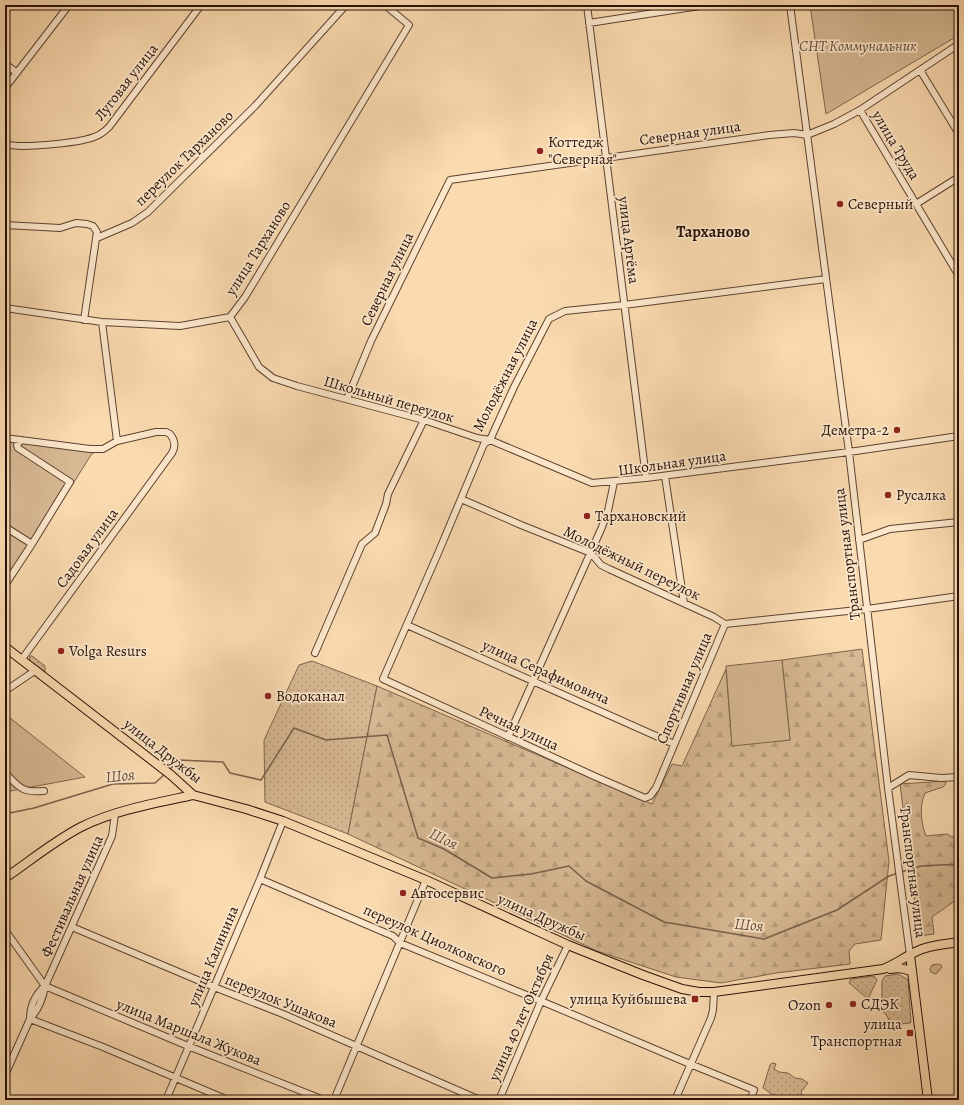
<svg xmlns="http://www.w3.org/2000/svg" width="964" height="1105" font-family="Alegreya,serif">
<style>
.grass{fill:url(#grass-dots);stroke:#7e644c}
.forest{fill:url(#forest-firs);stroke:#7e644c}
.garden{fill:#d6b892;stroke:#7e644c}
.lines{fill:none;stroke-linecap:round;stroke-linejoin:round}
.stream{stroke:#7a6049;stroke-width:1.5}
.minor-casing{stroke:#5c4230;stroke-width:8}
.major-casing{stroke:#271006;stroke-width:10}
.minor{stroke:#fce7cb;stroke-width:6}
.major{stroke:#fadaaf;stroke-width:8}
.poi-dot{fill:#8f2418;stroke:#fce7cb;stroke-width:1.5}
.labels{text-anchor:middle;stroke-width:3.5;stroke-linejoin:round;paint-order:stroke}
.park-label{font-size:15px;font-style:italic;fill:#644b37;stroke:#fce7cb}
.street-label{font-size:15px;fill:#271006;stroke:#fce7cb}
.poi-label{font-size:15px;fill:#271006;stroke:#fce7cb;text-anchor:start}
.neighbourhood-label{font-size:16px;font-weight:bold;fill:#271006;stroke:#fce7cb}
.water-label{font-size:16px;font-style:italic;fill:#664c38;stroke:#fce7cb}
</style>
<defs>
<pattern id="grass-dots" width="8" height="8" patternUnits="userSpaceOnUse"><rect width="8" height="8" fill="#d6b892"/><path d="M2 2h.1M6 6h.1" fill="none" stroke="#b89d7c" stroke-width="1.8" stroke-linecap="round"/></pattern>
<pattern id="forest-firs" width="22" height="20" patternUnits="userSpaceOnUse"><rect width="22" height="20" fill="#d6b892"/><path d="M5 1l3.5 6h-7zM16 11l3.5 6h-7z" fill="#b89d7c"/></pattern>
</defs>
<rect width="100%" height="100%" fill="#fadaaf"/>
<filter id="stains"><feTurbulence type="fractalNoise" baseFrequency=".005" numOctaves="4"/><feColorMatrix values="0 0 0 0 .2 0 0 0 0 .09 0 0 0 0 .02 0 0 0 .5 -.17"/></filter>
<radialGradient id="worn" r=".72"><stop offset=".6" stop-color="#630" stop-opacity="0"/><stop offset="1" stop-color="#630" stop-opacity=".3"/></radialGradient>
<path class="grass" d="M 30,656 L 32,656 L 45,666 L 45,672 L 29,660 Z
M 312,661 L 377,686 L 348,834 L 265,802 L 264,740 L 299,665 Z
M 937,964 L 941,965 L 942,967 L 936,974 L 931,972 L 930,969 L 932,965 Z
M 898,974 L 908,980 L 911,1022 L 910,1023 L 893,1025 L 891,1025 L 887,1016 L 882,1010 L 882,981 L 885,976 Z
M 874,976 L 877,980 L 868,999 L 849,983 L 851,979 Z
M 772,1063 L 776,1064 L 774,1069 L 779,1072 L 788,1073 L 795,1078 L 802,1079 L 808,1083 L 801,1092 L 804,1100 L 780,1100 L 763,1088 L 770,1065 Z"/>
<path class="forest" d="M 862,649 L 889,861 L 881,940 L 855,944 L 849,951 L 850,964 L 776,973 L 721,983 L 676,977 L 597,951 L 348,834 L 377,686 L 652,804 L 672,764 L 682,766 L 726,669 L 732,745 L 790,740 L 782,660 Z
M 945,781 L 946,784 L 943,787 L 925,793 C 919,805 921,823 926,836 L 947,834 L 952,837 L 959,835 L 959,898 L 932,917 L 934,934 L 919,936 L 900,784 Z"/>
<path class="garden" d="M 810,5 L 959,5 L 959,35 L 826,114 Z
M 5,441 L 97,450 L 91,455 L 5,592 Z
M 782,660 L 790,740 L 732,746 L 726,666 Z
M 5,714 L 85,777 L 5,792 Z"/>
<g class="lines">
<path class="stream" d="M 169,770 L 179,760 L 223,762 L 230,773 L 261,780 L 294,728 L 326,740 L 387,735 L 418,838 L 444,849 L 492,878 L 531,874 L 569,866 L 586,881 L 664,922 L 764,939 L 837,910 L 889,876 L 898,873
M 5,814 L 34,808 L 113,784 L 155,783 L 165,774
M 901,872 L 921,866 L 959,864"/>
<g class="minor-casing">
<path id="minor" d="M 587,5 L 646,478
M 790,5 L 849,452 L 888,788 L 910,955
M 589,23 L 706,5
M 5,64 L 16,72
M 920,70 L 959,134
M 5,88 L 69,5
M 860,110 L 959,276
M 5,144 C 20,149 78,143 94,137 C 100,135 105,131 109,127 L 201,5
M 916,204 L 959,177
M 5,225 L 60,228 L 76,223 L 87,224 L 93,226 L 97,232 L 84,320
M 97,238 L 132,223 L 148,212 L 255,106 L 346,5
M 5,308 L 102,322 L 180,326 L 230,317 L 245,297 L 409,25 L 385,5
M 230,317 L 259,367 L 273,378 L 297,386 L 424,420 L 477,438 L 490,440 L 592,483 L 646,478 L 849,452 L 959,436
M 102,322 L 117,441
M 347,399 L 371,341 L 450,180 L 769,135 L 794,133 L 807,135 L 834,124 L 860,110 L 959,44
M 5,438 L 90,449 L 103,449 L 117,441 L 156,432 L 166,432 L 170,434 C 175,440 176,446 172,453 L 22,659
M 665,476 L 684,603
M 461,499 L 521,525 L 591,553 L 601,565 L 609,569 L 714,617 L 725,624
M 5,527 L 32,544
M 859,540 L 890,529 L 959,522
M 5,585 L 32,544 L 70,482 L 18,448 L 17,445 L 21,440
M 725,624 L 656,788 L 650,796 L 645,798 L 594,776 L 383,679 L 439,551 L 484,444 L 490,440 L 514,387 L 549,319 L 565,311 L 624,305 L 826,279
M 725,624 L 867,609 L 959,596
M 407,625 L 674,744
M 315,653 L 362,544 L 375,533 L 386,504 L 388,494 L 424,420
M 5,691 L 36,670
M 508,737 L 602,527 L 608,511 L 614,482
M 5,773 C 20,788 22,793 44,791
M 888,788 L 909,775 L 941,778 L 959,777
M 260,879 L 393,936 L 400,943 L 541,1001 L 690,1064 L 754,1090 L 750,1100
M 72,927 L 214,987 L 283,1014 L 480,1100
M 5,930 L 45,986
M 45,986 L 188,1046 L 324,1100
M 30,1019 L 103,1047 L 228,1100
M 30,1019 C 30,1006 36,994 45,986
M 5,1075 L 30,1019 C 38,1010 43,998 45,986 L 112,836 L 115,814
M 166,1100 L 260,879 L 283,821
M 334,1100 L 426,880
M 499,1100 L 541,1001 L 568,945
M 675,1100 L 711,1018 L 713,1010 L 714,992"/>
</g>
<g class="major-casing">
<path id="major" d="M 5,647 L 171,775 L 193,795 L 246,809 L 283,821 L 426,880 L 568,945 L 643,975 L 682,989 L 699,992 L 714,992 L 883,969 C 897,964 908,954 922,949 C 933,945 947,944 959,942
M 5,878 C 30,861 54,841 81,827 C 115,810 156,803 193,795
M 910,955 L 928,1100
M 890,969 L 899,968 L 912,971"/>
</g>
<use href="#minor" class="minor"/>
<use href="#major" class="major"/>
</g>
<g class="poi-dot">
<circle cx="540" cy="151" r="4"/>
<circle cx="840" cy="204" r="4"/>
<circle cx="897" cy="430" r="4"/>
<circle cx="888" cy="495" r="4"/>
<circle cx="587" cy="516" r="4"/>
<circle cx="61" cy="651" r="4"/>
<circle cx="268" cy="696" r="4"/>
<circle cx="403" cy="893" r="4"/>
<rect x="691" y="995" width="8" height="8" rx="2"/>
<circle cx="853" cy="1004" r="4"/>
<circle cx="829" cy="1005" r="4"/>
<rect x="906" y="1029" width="8" height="8" rx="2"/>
</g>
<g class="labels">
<g class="park-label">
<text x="858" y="51">СНТ Коммунальник</text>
</g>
<g class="street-label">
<text transform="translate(126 82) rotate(-52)" y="5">Луговая улица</text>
<text transform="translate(690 133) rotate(-8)" y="5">Северная улица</text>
<text transform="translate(896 145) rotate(59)" y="5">улица Труда</text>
<text transform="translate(184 158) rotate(-44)" y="5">переулок Тарханово</text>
<text transform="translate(629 240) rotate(83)" y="5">улица Артёма</text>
<text transform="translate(258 248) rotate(-58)" y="5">улица Тарханово</text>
<text transform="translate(387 279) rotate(-64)" y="5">Северная улица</text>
<text transform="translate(505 375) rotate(-63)" y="5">Молодёжная улица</text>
<text transform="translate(389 399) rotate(16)" y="5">Школьный переулок</text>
<text transform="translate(672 463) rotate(-8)" y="5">Школьная улица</text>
<text transform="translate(87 548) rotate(-54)" y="5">Садовая улица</text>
<text transform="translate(847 554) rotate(-97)" y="5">Транспортная улица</text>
<text transform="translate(632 563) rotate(26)" y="5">Молодёжный переулок</text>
<text transform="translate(546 672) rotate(24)" y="5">улица Серафимовича</text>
<text transform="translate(684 688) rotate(-67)" y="5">Спортивная улица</text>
<text transform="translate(519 728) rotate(25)" y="5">Речная улица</text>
<text transform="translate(163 751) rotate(38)" y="5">улица Дружбы</text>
<text transform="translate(913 872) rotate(83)" y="5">Транспортная улица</text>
<text transform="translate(72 896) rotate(-66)" y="5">Фестивальная улица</text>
<text transform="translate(542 917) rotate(24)" y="5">улица Дружбы</text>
<text transform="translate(435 940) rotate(24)" y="5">переулок Циолковского</text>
<text transform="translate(213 956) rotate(-67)" y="5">улица Калинина</text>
<text transform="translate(281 1001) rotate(22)" y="5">переулок Ушакова</text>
<text transform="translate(521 1017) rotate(-66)" y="5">улица 40 лет Октября</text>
<text transform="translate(189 1032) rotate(22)" y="5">улица Маршала Жукова</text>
</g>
<g class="poi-label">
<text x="548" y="147">Коттедж<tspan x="548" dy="17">"Северная"</tspan></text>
<text x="848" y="209">Северный</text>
<text x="889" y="435" text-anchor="end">Деметра-2</text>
<text x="896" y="500">Русалка</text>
<text x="595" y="521">Тархановский</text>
<text x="69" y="656">Volga Resurs</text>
<text x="276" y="701">Водоканал</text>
<text x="411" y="898">Автосервис</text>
<text x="687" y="1004" text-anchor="end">улица Куйбышева</text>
<text x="861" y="1009">СДЭК</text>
<text x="821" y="1010" text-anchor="end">Ozon</text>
<text x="902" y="1029" text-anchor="end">улица<tspan x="902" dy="17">Транспортная</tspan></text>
</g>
<g class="neighbourhood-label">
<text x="713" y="237">Тарханово</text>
</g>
<g class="water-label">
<text transform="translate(120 775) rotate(-6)" y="6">Шоя</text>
<text transform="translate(444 838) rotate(26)" y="6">Шоя</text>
<text transform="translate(749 924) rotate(5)" y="6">Шоя</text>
</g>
</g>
<rect width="964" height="1105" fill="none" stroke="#fadaaf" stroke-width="20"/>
<rect x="6" y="6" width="952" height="1093" fill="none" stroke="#271006" stroke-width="2"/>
<rect x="10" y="10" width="944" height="1085" fill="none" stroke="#271006"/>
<rect width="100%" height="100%" filter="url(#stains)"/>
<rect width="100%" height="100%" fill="url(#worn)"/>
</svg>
